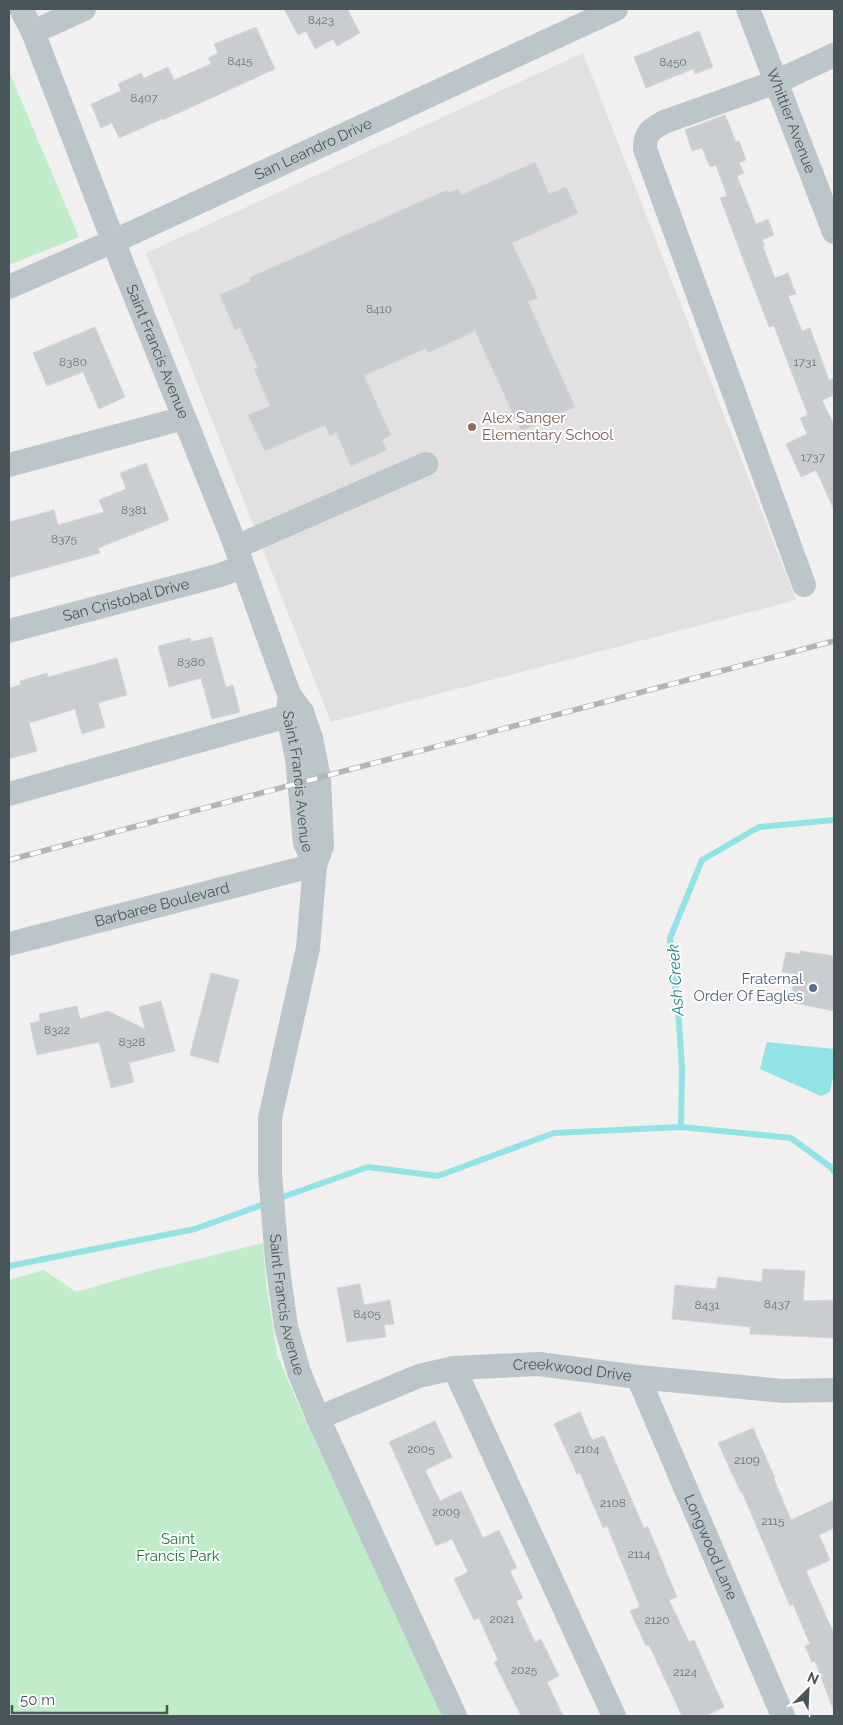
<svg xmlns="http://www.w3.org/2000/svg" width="843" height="1725" font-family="Raleway,sans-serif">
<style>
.education{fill:#e2e0e1}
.green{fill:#c1ecc9}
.water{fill:#91e3e5}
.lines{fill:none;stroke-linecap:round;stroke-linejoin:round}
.stream{stroke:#91e3e5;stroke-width:6}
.building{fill:#c9cdd0;stroke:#d3d6da}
.minor{stroke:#bbc6cb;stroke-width:24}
.rail-casing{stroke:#b2b6b9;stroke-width:5.5}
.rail{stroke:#fff;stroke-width:4;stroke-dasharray:11;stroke-linecap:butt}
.education-dot{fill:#8d6e63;stroke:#fff;stroke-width:2}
.service-dot{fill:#5c6f8a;stroke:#fff;stroke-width:2}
.labels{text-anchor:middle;stroke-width:4;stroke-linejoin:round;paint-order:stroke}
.number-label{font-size:12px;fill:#687378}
.street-label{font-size:15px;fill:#48555b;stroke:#fff}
.education-label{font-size:15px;fill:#785e54;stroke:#fff;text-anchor:start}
.service-label{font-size:15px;fill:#4e5e75;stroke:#fff;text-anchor:end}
.park-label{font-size:15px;fill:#1e773a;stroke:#fff}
.water-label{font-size:16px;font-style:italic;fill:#168083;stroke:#fff}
</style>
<rect width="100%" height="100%" fill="#f1efef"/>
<path class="education" d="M 583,53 L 796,600 L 331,722 L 146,253 Z"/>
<path class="green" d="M 9,74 L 10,74 L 79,237 L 9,265 Z
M 263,1243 L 266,1282 L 277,1354 L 302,1413 L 344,1503 L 444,1716 L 9,1716 L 9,1280 L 44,1270 L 76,1292 L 145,1272 Z"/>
<path class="water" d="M 767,1042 L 834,1049 L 834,1072 L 830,1092 L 821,1096 L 760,1069 Z"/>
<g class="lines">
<path class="stream" d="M 681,1127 L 682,1069 L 679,1022 L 670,938 L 702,860 L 759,827 L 834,820
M 277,1199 L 368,1167 L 438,1176 L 554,1133 L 681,1127 L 791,1138 L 832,1168 L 834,1172
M 9,1266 L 195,1229 L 267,1203"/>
</g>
<path class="building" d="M 284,9 L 347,9 L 360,33 L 337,46 L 333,39 L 315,49 L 306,31 L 298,35 Z
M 256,27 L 275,69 L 163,120 L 162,119 L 119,138 L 112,123 L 101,128 L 91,104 L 121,91 L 118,84 L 141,73 L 144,78 L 168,67 L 174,80 L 211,64 L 208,58 L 218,53 L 214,44 Z
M 699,31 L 713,67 L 695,74 L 693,69 L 646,88 L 634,57 Z
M 725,115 L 736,142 L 739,141 L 746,160 L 739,163 L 744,173 L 737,176 L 756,224 L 768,219 L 774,235 L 762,240 L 765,246 L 763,247 L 775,278 L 788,273 L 796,294 L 788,296 L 802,331 L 810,328 L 829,380 L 834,378 L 834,395 L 822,400 L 834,425 L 834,510 L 816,470 L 801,477 L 786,444 L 807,434 L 800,418 L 808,415 L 774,326 L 769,327 L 720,198 L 727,196 L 716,165 L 710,167 L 702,148 L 692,151 L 685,130 Z
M 535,162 L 549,194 L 566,187 L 578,213 L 512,243 L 538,298 L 528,302 L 575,407 L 521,431 L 475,331 L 428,353 L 426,348 L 364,376 L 391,435 L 382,440 L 387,450 L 351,466 L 336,432 L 330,436 L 325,425 L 265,451 L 248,415 L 270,406 L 254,369 L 258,368 L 240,328 L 235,330 L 220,295 L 251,281 L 249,278 L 447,190 L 448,193 L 458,189 L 461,195 Z
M 95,327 L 125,397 L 99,409 L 83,372 L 47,386 L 33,353 Z
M 146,463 L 169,520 L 98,548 L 100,553 L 9,578 L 9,522 L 54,510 L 58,525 L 104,512 L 99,500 L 126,489 L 120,473 Z
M 212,637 L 226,687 L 233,685 L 240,712 L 212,719 L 201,678 L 169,687 L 158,646 L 190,638 L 191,642 Z
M 117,658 L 127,695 L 98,703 L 105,727 L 82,734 L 75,709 L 29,723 L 37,751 L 9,759 L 9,688 L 21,685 L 20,681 L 47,673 L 48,677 Z
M 800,951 L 834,956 L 834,1011 L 790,1002 L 795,974 L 782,972 L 786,952 L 800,954 Z
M 211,973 L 239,980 L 218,1063 L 190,1055 Z
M 161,1001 L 175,1051 L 129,1063 L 134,1082 L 111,1088 L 99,1042 L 37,1055 L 30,1023 L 40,1021 L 39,1014 L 77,1006 L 80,1019 L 108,1011 L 145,1029 L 139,1007 Z
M 763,1269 L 805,1271 L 803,1301 L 834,1300 L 834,1338 L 750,1334 L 750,1327 L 672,1319 L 675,1285 L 716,1289 L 718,1277 L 762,1282 Z
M 360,1284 L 364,1305 L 390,1300 L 394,1324 L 384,1325 L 386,1337 L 347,1342 L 337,1288 Z
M 580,1412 L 592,1440 L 604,1436 L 644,1528 L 648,1527 L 677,1597 L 669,1600 L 689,1642 L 694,1640 L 724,1707 L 705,1716 L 682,1716 L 649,1645 L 646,1646 L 630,1611 L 640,1607 L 607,1526 L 603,1528 L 580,1473 L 577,1474 L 554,1424 Z
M 435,1421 L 452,1457 L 425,1470 L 440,1501 L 461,1491 L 483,1538 L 499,1530 L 517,1568 L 510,1571 L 523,1598 L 516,1601 L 535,1642 L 541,1639 L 559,1676 L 547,1682 L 563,1716 L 521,1716 L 494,1662 L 498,1660 L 479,1618 L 474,1620 L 454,1579 L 468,1572 L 452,1539 L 436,1546 L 389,1442 Z
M 753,1428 L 775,1478 L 774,1479 L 791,1520 L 834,1500 L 834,1528 L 819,1535 L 830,1560 L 806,1571 L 834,1634 L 834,1708 L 833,1709 L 815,1661 L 812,1662 L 805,1646 L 810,1644 L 793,1604 L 790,1606 L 742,1492 L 741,1493 L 718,1443 Z"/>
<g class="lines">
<g class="minor">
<path id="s1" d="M 21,9 L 33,32 L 121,261 L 233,539 L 286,686 L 290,696 L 302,712 L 311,738 L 319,778 L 322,846 L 315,865 L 308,948 L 270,1118 L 270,1173 L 277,1261 L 286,1327 L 299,1372 L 318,1418 L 455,1716"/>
<path id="s2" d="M 748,9 L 834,232"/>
<path d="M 33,32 L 84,9"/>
<path id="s3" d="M 9,287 L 134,232 L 616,9"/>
<path d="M 9,465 L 184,418"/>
<path d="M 236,547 L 426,464"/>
<path d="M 804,585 L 645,149 C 645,132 650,130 664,122 L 776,82 L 834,55"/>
<path id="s4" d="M 9,631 L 217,576 L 242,567"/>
<path id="s5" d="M 289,702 L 288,716 L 297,758 L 305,843 L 315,865"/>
<path d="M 9,794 L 302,712"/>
<path id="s6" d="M 9,944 L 315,865"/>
<path d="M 454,1368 L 614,1716"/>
<path id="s7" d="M 638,1377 L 783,1716"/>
<path id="s8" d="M 318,1418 L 419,1376 L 454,1368 L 539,1364 L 638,1377 L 783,1391 L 834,1390"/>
</g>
<g class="rail-casing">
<path id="rail" d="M 9,860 L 834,641"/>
</g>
<use href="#rail" class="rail"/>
</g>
<circle class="education-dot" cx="472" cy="427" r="5"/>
<circle class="service-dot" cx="813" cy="988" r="5"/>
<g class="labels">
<g class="number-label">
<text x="321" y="24">8423</text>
<text x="240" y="65">8415</text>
<text x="673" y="66">8450</text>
<text x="144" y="102">8407</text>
<text x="379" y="313">8410</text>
<text x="73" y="366">8380</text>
<text x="805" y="366">1731</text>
<text x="813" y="461">1737</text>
<text x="134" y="514">8381</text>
<text x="64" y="543">8375</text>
<text x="191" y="666">8380</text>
<text x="57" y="1034">8322</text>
<text x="132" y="1046">8328</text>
<text x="777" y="1308">8437</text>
<text x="707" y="1309">8431</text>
<text x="367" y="1318">8405</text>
<text x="421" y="1453">2005</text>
<text x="587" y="1453">2104</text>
<text x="747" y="1464">2109</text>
<text x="613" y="1507">2108</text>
<text x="446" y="1516">2009</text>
<text x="773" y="1525">2115</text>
<text x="639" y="1558">2114</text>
<text x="502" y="1623">2021</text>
<text x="657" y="1624">2120</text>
<text x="524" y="1674">2025</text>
<text x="685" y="1676">2124</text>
</g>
<g class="street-label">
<text dy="5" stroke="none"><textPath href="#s2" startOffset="120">Whittier Avenue</textPath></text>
<text dy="5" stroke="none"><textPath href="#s3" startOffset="334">San Leandro Drive</textPath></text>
<text dy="5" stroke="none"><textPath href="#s1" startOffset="369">Saint Francis Avenue</textPath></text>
<text dy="5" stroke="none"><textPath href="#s4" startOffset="121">San Cristobal Drive</textPath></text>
<text dy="5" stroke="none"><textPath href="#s5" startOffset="80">Saint Francis Avenue</textPath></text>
<text dy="5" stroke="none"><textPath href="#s6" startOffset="158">Barbaree Boulevard</textPath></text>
<text dy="5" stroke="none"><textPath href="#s1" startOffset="1360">Saint Francis Avenue</textPath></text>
<text dy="5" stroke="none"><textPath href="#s8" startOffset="264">Creekwood Drive</textPath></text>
<text dy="5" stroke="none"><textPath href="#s7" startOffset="185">Longwood Lane</textPath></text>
</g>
<g class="education-label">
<text x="482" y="423">Alex Sanger<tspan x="482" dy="17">Elementary School</tspan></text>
</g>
<g class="service-label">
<text x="803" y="984">Fraternal<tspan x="803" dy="17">Order Of Eagles</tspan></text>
</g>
<g class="park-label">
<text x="178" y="1544">Saint<tspan x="178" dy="17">Francis Park</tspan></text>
</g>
<g class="water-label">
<text transform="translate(675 980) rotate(-94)" y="6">Ash Creek</text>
</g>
</g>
<rect width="843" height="1725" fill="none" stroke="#48555b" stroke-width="20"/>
<g transform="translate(808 1690) rotate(24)" stroke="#ffffff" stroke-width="4" paint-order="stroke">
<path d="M0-4L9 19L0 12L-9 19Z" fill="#48555b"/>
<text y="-8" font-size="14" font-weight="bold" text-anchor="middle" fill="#48555b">N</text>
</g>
<path d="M12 1705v8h155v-8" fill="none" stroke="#48555b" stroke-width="2.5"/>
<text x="20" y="1705" font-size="15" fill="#48555b" stroke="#ffffff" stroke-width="4" paint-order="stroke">50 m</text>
</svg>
